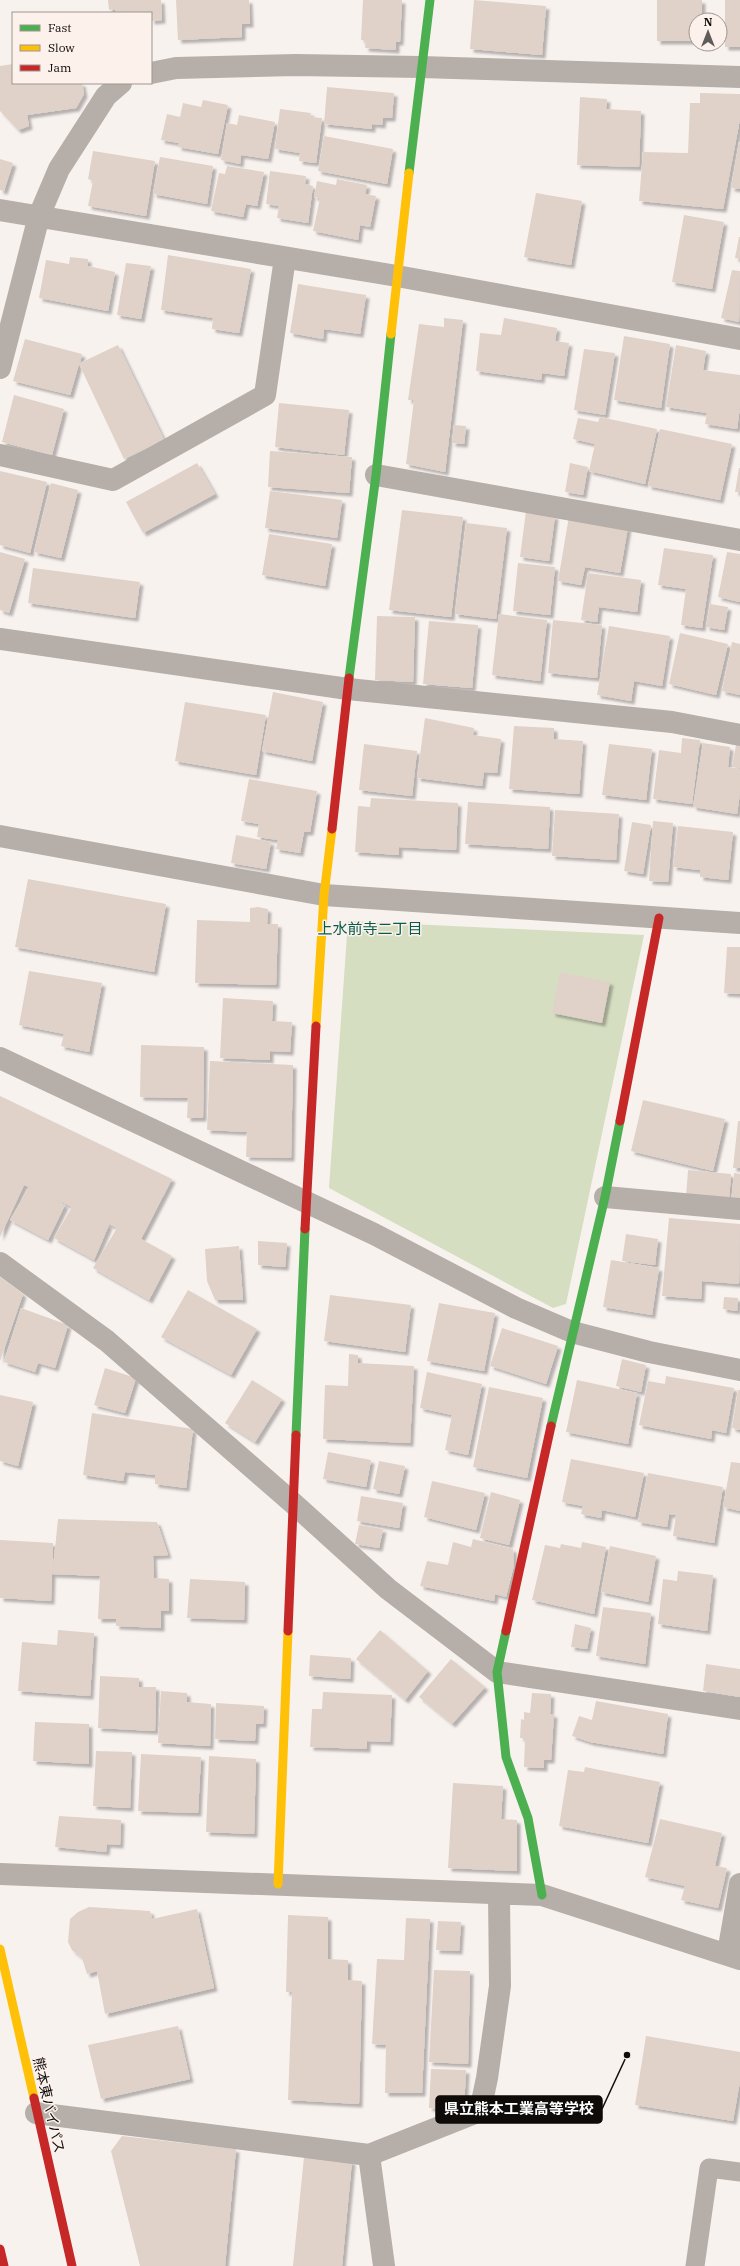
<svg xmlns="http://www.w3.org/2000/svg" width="740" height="2266" font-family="'IBM Plex Serif','Noto Sans JP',serif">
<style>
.green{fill:#d6dec1}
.building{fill:#e0d2c9;filter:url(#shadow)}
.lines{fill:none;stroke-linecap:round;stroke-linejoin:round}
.lane{stroke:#b6aea8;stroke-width:19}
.street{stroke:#b6aea8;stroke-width:22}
.fast{stroke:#4caf50;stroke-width:9}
.slow{stroke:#ffc107;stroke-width:9}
.jam{stroke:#c62828;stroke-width:9}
.labels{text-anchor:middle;stroke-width:3;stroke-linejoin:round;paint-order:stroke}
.street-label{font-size:14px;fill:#0e0b09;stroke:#fcf1eb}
.neighbourhood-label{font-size:15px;fill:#035d4c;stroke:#fcf1eb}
.leader{fill:none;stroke:#0e0b09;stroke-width:1.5}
.callout-dot{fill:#0e0b09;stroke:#fcf1eb;stroke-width:1.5}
.callout{fill:#0e0b09;stroke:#0e0b09;stroke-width:1.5}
.callout-label{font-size:15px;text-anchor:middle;font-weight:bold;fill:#fff}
</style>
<defs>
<filter id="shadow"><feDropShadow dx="3.5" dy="3.5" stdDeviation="1" flood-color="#0004"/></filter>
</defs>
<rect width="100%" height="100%" fill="#f8f2ef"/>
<path class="green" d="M 348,921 L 644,935 L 566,1304 L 553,1308 L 329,1188 Z"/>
<path class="building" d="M 108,0 L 161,0 L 162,20 L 151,21 L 151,13 L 116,13 L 115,9 L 109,10 Z
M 176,0 L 249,0 L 250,24 L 242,24 L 242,37 L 178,40 Z
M 363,0 L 402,0 L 400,42 L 396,42 L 396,50 L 365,48 L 366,41 L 361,40 Z
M 474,0 L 546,6 L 542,55 L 470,49 Z
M 657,0 L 702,0 L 702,20 L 696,20 L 696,41 L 657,41 Z
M 725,0 L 740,0 L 740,47 L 725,47 Z
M 13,64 L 13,83 L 82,83 L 84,94 L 76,108 L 27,115 L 29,126 L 18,130 L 0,111 L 0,66 Z
M 327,87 L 394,93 L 392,118 L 383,118 L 382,125 L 372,124 L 372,129 L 324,124 Z
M 700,93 L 740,94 L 740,119 L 723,209 L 639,201 L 643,152 L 688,153 L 690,103 L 700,103 Z
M 580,97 L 607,99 L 606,109 L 641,111 L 639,167 L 577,165 Z
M 203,100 L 228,105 L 218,154 L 178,147 L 179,143 L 161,140 L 167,114 L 180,117 L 183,103 L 201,107 Z
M 280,109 L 311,113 L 310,117 L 322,118 L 316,163 L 299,161 L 300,153 L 275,149 Z
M 239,115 L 275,122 L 268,159 L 241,155 L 240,164 L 221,160 L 227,123 L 237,125 Z
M 324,136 L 393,149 L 387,184 L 318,171 Z
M 739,142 L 740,142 L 740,189 L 731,188 Z
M 93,151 L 155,161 L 146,216 L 88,206 L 93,181 L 88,179 Z
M 160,157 L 213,166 L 207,204 L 153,194 Z
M 0,159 L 13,163 L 4,191 L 0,190 Z
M 227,166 L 264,172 L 257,206 L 246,204 L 243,217 L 211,211 L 219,173 L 225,174 Z
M 270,171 L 306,176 L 305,184 L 313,186 L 308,223 L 277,218 L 279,206 L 266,204 Z
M 337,179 L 367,185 L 365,194 L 376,196 L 370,227 L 360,225 L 358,240 L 313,231 L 320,198 L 314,197 L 317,181 L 336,185 Z
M 536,193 L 582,201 L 571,265 L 524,257 Z
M 684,215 L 724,222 L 712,289 L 672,282 Z
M 739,237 L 740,237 L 740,259 L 735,258 Z
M 168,255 L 251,269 L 239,333 L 212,329 L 213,318 L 161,310 Z
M 70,257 L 88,259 L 88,266 L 115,272 L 108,311 L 39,298 L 46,260 L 69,264 Z
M 126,263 L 151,266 L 141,319 L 117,315 Z
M 732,270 L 740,271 L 739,322 L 721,318 Z
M 298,284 L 366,295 L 360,334 L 324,329 L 323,339 L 290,333 Z
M 444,318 L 463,320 L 445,472 L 406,464 L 414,400 L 408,400 L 419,324 L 444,327 Z
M 504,318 L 557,328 L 555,341 L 569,343 L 564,376 L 542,373 L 541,380 L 476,371 L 480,333 L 501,335 Z
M 624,336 L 670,344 L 661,408 L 614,400 Z
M 25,339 L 82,354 L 80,363 L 118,345 L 164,440 L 124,459 L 79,364 L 70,395 L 13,381 Z
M 676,345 L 706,351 L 703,370 L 740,375 L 740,407 L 737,429 L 705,424 L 707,413 L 666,407 Z
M 584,349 L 615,353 L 605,415 L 574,410 Z
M 14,395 L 64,409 L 52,455 L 2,442 Z
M 279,403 L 349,410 L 344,455 L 275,447 Z
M 600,417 L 657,429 L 645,484 L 589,471 L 595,444 L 573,439 L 578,418 L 598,422 Z
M 454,425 L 466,426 L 464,444 L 452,443 Z
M 660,429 L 732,444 L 720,500 L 648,486 Z
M 270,451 L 352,457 L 349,493 L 268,487 Z
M 197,463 L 215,494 L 143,533 L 126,502 Z
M 570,463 L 588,467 L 583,495 L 565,492 Z
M 739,468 L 740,468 L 740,492 L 735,492 Z
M 0,471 L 47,482 L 30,553 L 0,545 Z
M 51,483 L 78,490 L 61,558 L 34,552 Z
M 270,491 L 342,500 L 337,538 L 265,528 Z
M 402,510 L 463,517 L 451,617 L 389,610 Z
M 526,511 L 555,516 L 549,561 L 520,557 Z
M 569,516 L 628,527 L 620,573 L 585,567 L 581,585 L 558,581 Z
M 466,523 L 507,528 L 496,619 L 455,614 Z
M 269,534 L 332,544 L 325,586 L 262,575 Z
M 664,548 L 713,555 L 702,628 L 681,625 L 686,589 L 658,585 Z
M 0,552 L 25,559 L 9,613 L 0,610 Z
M 727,552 L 740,554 L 740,602 L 718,597 Z
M 518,563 L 555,567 L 550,615 L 513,611 Z
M 33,568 L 140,582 L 135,618 L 28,603 Z
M 588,573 L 641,580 L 637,612 L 599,607 L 597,622 L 581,620 Z
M 710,604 L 728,607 L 724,630 L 706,627 Z
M 499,614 L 547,620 L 540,681 L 492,675 Z
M 377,616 L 415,617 L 413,682 L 375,680 Z
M 553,620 L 602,625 L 597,678 L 548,673 Z
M 429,621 L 478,625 L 472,688 L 423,684 Z
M 609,626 L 670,636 L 662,686 L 634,681 L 631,701 L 597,695 Z
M 680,633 L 728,644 L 716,695 L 669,684 Z
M 732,642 L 740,644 L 740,695 L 722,691 Z
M 273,692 L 323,702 L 312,761 L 262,751 Z
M 185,702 L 266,715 L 256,775 L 175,761 Z
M 425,718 L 474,728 L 473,735 L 501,739 L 497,773 L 484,772 L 482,786 L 417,778 Z
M 514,726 L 554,728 L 554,739 L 583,741 L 579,794 L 509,789 Z
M 682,738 L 700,740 L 692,804 L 653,799 L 659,750 L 681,753 Z
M 703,743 L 730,747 L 728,767 L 740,769 L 740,793 L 737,814 L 693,807 Z
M 364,744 L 417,751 L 412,796 L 359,790 Z
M 609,744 L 652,749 L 646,800 L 602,795 Z
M 736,745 L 740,746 L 740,768 L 732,767 Z
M 249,779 L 317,791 L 310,832 L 304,832 L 300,853 L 276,849 L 278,840 L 257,837 L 259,824 L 241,821 Z
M 371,798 L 458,803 L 456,850 L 399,847 L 399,855 L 355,852 L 358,806 L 370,807 Z
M 468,802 L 550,807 L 548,849 L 465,844 Z
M 555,810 L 619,814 L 616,860 L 552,856 Z
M 653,821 L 673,823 L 668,882 L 649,881 Z
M 632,822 L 651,825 L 643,874 L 624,871 Z
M 678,826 L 733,832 L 728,880 L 700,877 L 700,870 L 673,867 Z
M 236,835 L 271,842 L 266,869 L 231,863 Z
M 28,879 L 166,904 L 154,972 L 15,947 Z
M 258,907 L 268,909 L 267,924 L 278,924 L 276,985 L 195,983 L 197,920 L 250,922 L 250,908 Z
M 727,947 L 740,947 L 740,994 L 724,993 Z
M 29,971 L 102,983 L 89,1052 L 61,1046 L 64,1034 L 19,1025 Z
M 560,972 L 610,982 L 602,1023 L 552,1013 Z
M 223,998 L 273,1001 L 272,1021 L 292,1022 L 290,1052 L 270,1051 L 270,1060 L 220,1058 Z
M 141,1045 L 204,1047 L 203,1118 L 187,1118 L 188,1098 L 140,1097 Z
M 210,1061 L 293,1065 L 291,1158 L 246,1157 L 247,1132 L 207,1130 Z
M 0,1096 L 172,1179 L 141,1239 L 172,1256 L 149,1300 L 93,1268 L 117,1228 L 101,1220 L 109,1225 L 94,1260 L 54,1238 L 72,1207 L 50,1196 L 65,1205 L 48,1240 L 10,1220 L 29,1187 L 24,1185 L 0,1237 Z
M 643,1100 L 725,1119 L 713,1171 L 631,1151 Z
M 738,1121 L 740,1121 L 740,1168 L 733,1168 Z
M 688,1170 L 731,1174 L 729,1200 L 686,1197 Z
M 734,1173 L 740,1174 L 740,1203 L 731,1203 Z
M 669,1218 L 740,1224 L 739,1284 L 702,1281 L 701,1299 L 662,1296 Z
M 626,1234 L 658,1239 L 655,1265 L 622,1261 Z
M 258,1241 L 287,1243 L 285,1267 L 258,1265 Z
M 239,1246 L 243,1300 L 215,1300 L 207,1281 L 205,1249 Z
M 611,1260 L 659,1268 L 652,1315 L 603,1307 Z
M 0,1277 L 23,1294 L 0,1361 Z
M 188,1290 L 257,1329 L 231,1375 L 161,1337 Z
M 330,1295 L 411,1305 L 405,1352 L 324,1341 Z
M 724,1297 L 738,1298 L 737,1311 L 723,1309 Z
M 439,1303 L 495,1313 L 484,1371 L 427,1361 Z
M 21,1308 L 68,1325 L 55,1368 L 38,1363 L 35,1372 L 4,1362 Z
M 502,1328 L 558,1346 L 546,1384 L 490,1366 Z
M 349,1354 L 358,1355 L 358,1363 L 414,1366 L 410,1443 L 323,1439 L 325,1385 L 348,1386 Z
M 622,1359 L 646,1365 L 641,1392 L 616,1386 Z
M 105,1368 L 136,1378 L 125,1413 L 94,1405 Z
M 427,1372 L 482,1384 L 468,1455 L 445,1450 L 452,1415 L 420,1408 Z
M 666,1376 L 734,1388 L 726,1433 L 712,1430 L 711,1439 L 639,1425 L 648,1381 L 665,1384 Z
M 252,1380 L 282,1399 L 255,1442 L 225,1423 Z
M 577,1380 L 637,1393 L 628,1444 L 566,1432 Z
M 489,1387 L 543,1398 L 527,1478 L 473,1467 Z
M 738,1390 L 740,1390 L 740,1430 L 732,1428 Z
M 0,1395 L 33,1402 L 18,1466 L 0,1461 Z
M 92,1413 L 193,1429 L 186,1488 L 155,1484 L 155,1475 L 125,1472 L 123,1481 L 83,1475 Z
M 328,1452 L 371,1460 L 366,1487 L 323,1479 Z
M 571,1459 L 644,1473 L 635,1517 L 602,1510 L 601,1518 L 581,1514 L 583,1506 L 562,1502 Z
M 379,1461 L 405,1466 L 399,1494 L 373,1489 Z
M 731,1462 L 740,1463 L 740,1511 L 723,1507 Z
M 648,1473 L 723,1487 L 714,1543 L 673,1536 L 676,1515 L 669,1514 L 667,1527 L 638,1522 Z
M 432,1481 L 485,1493 L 476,1530 L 424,1517 Z
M 491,1492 L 520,1500 L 509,1545 L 480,1538 Z
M 361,1496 L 403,1503 L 399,1528 L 357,1521 Z
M 58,1519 L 157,1522 L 168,1555 L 153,1556 L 154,1578 L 169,1579 L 169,1611 L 161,1611 L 161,1628 L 116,1626 L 116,1619 L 98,1619 L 100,1576 L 52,1574 L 51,1601 L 0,1598 L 0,1540 L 53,1543 L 53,1568 Z
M 359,1525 L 383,1529 L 379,1548 L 355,1544 Z
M 473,1539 L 513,1549 L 514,1565 L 506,1597 L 495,1594 L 494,1601 L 420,1586 L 427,1561 L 448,1565 L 453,1542 L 471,1547 Z
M 582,1542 L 606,1547 L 594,1614 L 532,1600 L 545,1545 L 560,1548 L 561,1544 L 581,1548 Z
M 610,1546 L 656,1556 L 648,1602 L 601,1592 Z
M 678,1571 L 713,1575 L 707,1631 L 658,1624 L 663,1579 L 677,1581 Z
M 190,1579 L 245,1582 L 244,1620 L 187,1618 Z
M 603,1607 L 651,1613 L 645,1664 L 596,1656 Z
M 575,1624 L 591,1628 L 587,1649 L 571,1647 Z
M 58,1630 L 94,1633 L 90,1696 L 18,1691 L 22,1642 L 57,1645 Z
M 380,1630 L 428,1671 L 405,1700 L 356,1659 Z
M 310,1655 L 351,1658 L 350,1679 L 309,1676 Z
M 451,1659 L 485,1687 L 452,1724 L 419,1697 Z
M 706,1664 L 740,1669 L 740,1697 L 703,1691 Z
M 100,1676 L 139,1678 L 139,1687 L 156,1687 L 155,1731 L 98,1728 Z
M 161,1691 L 187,1693 L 187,1702 L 211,1704 L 210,1746 L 158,1743 Z
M 323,1692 L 392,1695 L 390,1742 L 367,1741 L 367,1749 L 310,1747 L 312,1709 L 322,1709 Z
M 532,1693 L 551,1694 L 550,1714 L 554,1714 L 551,1760 L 544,1760 L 544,1768 L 524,1767 L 525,1738 L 520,1738 L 521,1719 L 524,1720 L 524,1712 L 530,1713 Z
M 596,1701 L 668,1714 L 663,1754 L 590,1742 L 572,1736 L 579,1716 L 592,1720 Z
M 216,1703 L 264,1706 L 263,1724 L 256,1724 L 255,1741 L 215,1739 Z
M 35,1722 L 89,1724 L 89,1764 L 33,1761 Z
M 96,1751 L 132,1752 L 130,1808 L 93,1806 Z
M 141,1754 L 201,1757 L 198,1813 L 138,1811 Z
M 209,1756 L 256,1759 L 254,1834 L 206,1832 Z
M 585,1767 L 660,1782 L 648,1843 L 559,1826 L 568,1770 L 584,1772 Z
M 453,1783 L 503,1786 L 501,1819 L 517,1820 L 517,1871 L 448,1868 Z
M 59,1816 L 121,1820 L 120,1845 L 107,1844 L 106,1852 L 55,1847 Z
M 660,1819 L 722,1833 L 715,1866 L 727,1868 L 718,1908 L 681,1900 L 685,1886 L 645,1877 Z
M 89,1907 L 150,1911 L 152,1919 L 197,1909 L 214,1988 L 105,2014 L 97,1971 L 87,1974 L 82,1958 L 72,1950 L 68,1942 L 70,1919 L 78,1912 Z
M 288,1915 L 328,1917 L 328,1959 L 348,1960 L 348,1980 L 362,1981 L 359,2104 L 288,2100 L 292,1992 L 286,1992 Z
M 406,1918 L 430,1919 L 422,2093 L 385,2093 L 386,2045 L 372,2044 L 377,1959 L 404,1960 Z
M 438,1921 L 461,1922 L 459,1951 L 436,1950 Z
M 434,1970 L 470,1971 L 468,2064 L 429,2062 Z
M 178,2026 L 190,2079 L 101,2099 L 88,2045 Z
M 646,2036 L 740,2052 L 740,2081 L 733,2121 L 635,2105 Z
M 431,2069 L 466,2070 L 464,2109 L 429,2108 Z
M 122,2136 L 236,2149 L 225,2266 L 140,2266 L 111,2151 Z
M 304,2157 L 352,2161 L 342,2266 L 293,2266 Z"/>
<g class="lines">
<path class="lane" d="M 695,2266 L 709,2168 L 740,2172"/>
<path class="street" d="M 151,73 L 176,68 L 296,65 L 421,67 L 740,77
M 0,210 L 397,276 L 740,339
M 0,368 L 39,216 L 59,169 L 106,96 L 121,83
M 0,455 L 113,480 L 265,395 L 285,258
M 376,475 L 740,540
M 0,639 L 348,689 L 672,722 L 740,735
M 0,836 L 324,895 L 740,923
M 0,1058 L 374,1234 L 516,1308 L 572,1332 L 649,1352 L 740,1370
M 605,1197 L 740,1209
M 0,1263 L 107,1341 L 294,1504 L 388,1589 L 497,1672 L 740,1709
M 0,1874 L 542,1895 L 740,1959
M 728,1953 L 740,1884
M 36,2113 L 369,2155
M 384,2266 L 369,2155 L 480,2111 L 487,2078 L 500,1986 L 499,1894"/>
<path class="fast" d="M 409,173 L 430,0
M 349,678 L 376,475 L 391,334
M 551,1426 L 605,1197 L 620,1121
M 296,1435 L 305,1229
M 506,1631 L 497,1672 L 506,1757 L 528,1818 L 542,1895"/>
<path class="slow" d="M 391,334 L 409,173
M 316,1026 L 324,895 L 332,829
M 278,1884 L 288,1631
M 0,1949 L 34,2098"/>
<path class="jam" d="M 332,829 L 349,678
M 620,1121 L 659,918
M 305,1229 L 316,1026
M 288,1631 L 296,1435
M 506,1631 L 551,1426
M 34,2098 L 72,2266
M 0,2249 L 4,2266"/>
</g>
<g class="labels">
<g class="street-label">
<text transform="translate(49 2105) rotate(77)" y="5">熊本東バイパス</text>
</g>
<g class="neighbourhood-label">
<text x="370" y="934">上水前寺二丁目</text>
</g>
</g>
<path class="leader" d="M627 2055L602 2109"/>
<circle class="callout-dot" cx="627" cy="2055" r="4"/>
<rect class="callout" x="436" y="2096" width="166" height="27" rx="4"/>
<g class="callout-label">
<text x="519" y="2114">県立熊本工業高等学校</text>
</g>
<rect x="12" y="12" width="140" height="72" fill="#fcf1eb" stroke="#9d9591"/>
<rect x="20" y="25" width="20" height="6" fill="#4caf50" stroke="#9d9591"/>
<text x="48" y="32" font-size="12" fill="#0e0b09">Fast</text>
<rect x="20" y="45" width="20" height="6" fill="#ffc107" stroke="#9d9591"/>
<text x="48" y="52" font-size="12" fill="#0e0b09">Slow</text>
<rect x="20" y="65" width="20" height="6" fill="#c62828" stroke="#9d9591"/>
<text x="48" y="72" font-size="12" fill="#0e0b09">Jam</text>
<g transform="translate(708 32)"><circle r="19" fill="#fcf1eb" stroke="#9d9591"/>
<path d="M0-3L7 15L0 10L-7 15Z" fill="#605c5a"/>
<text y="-6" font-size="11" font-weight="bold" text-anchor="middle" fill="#0e0b09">N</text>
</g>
</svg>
